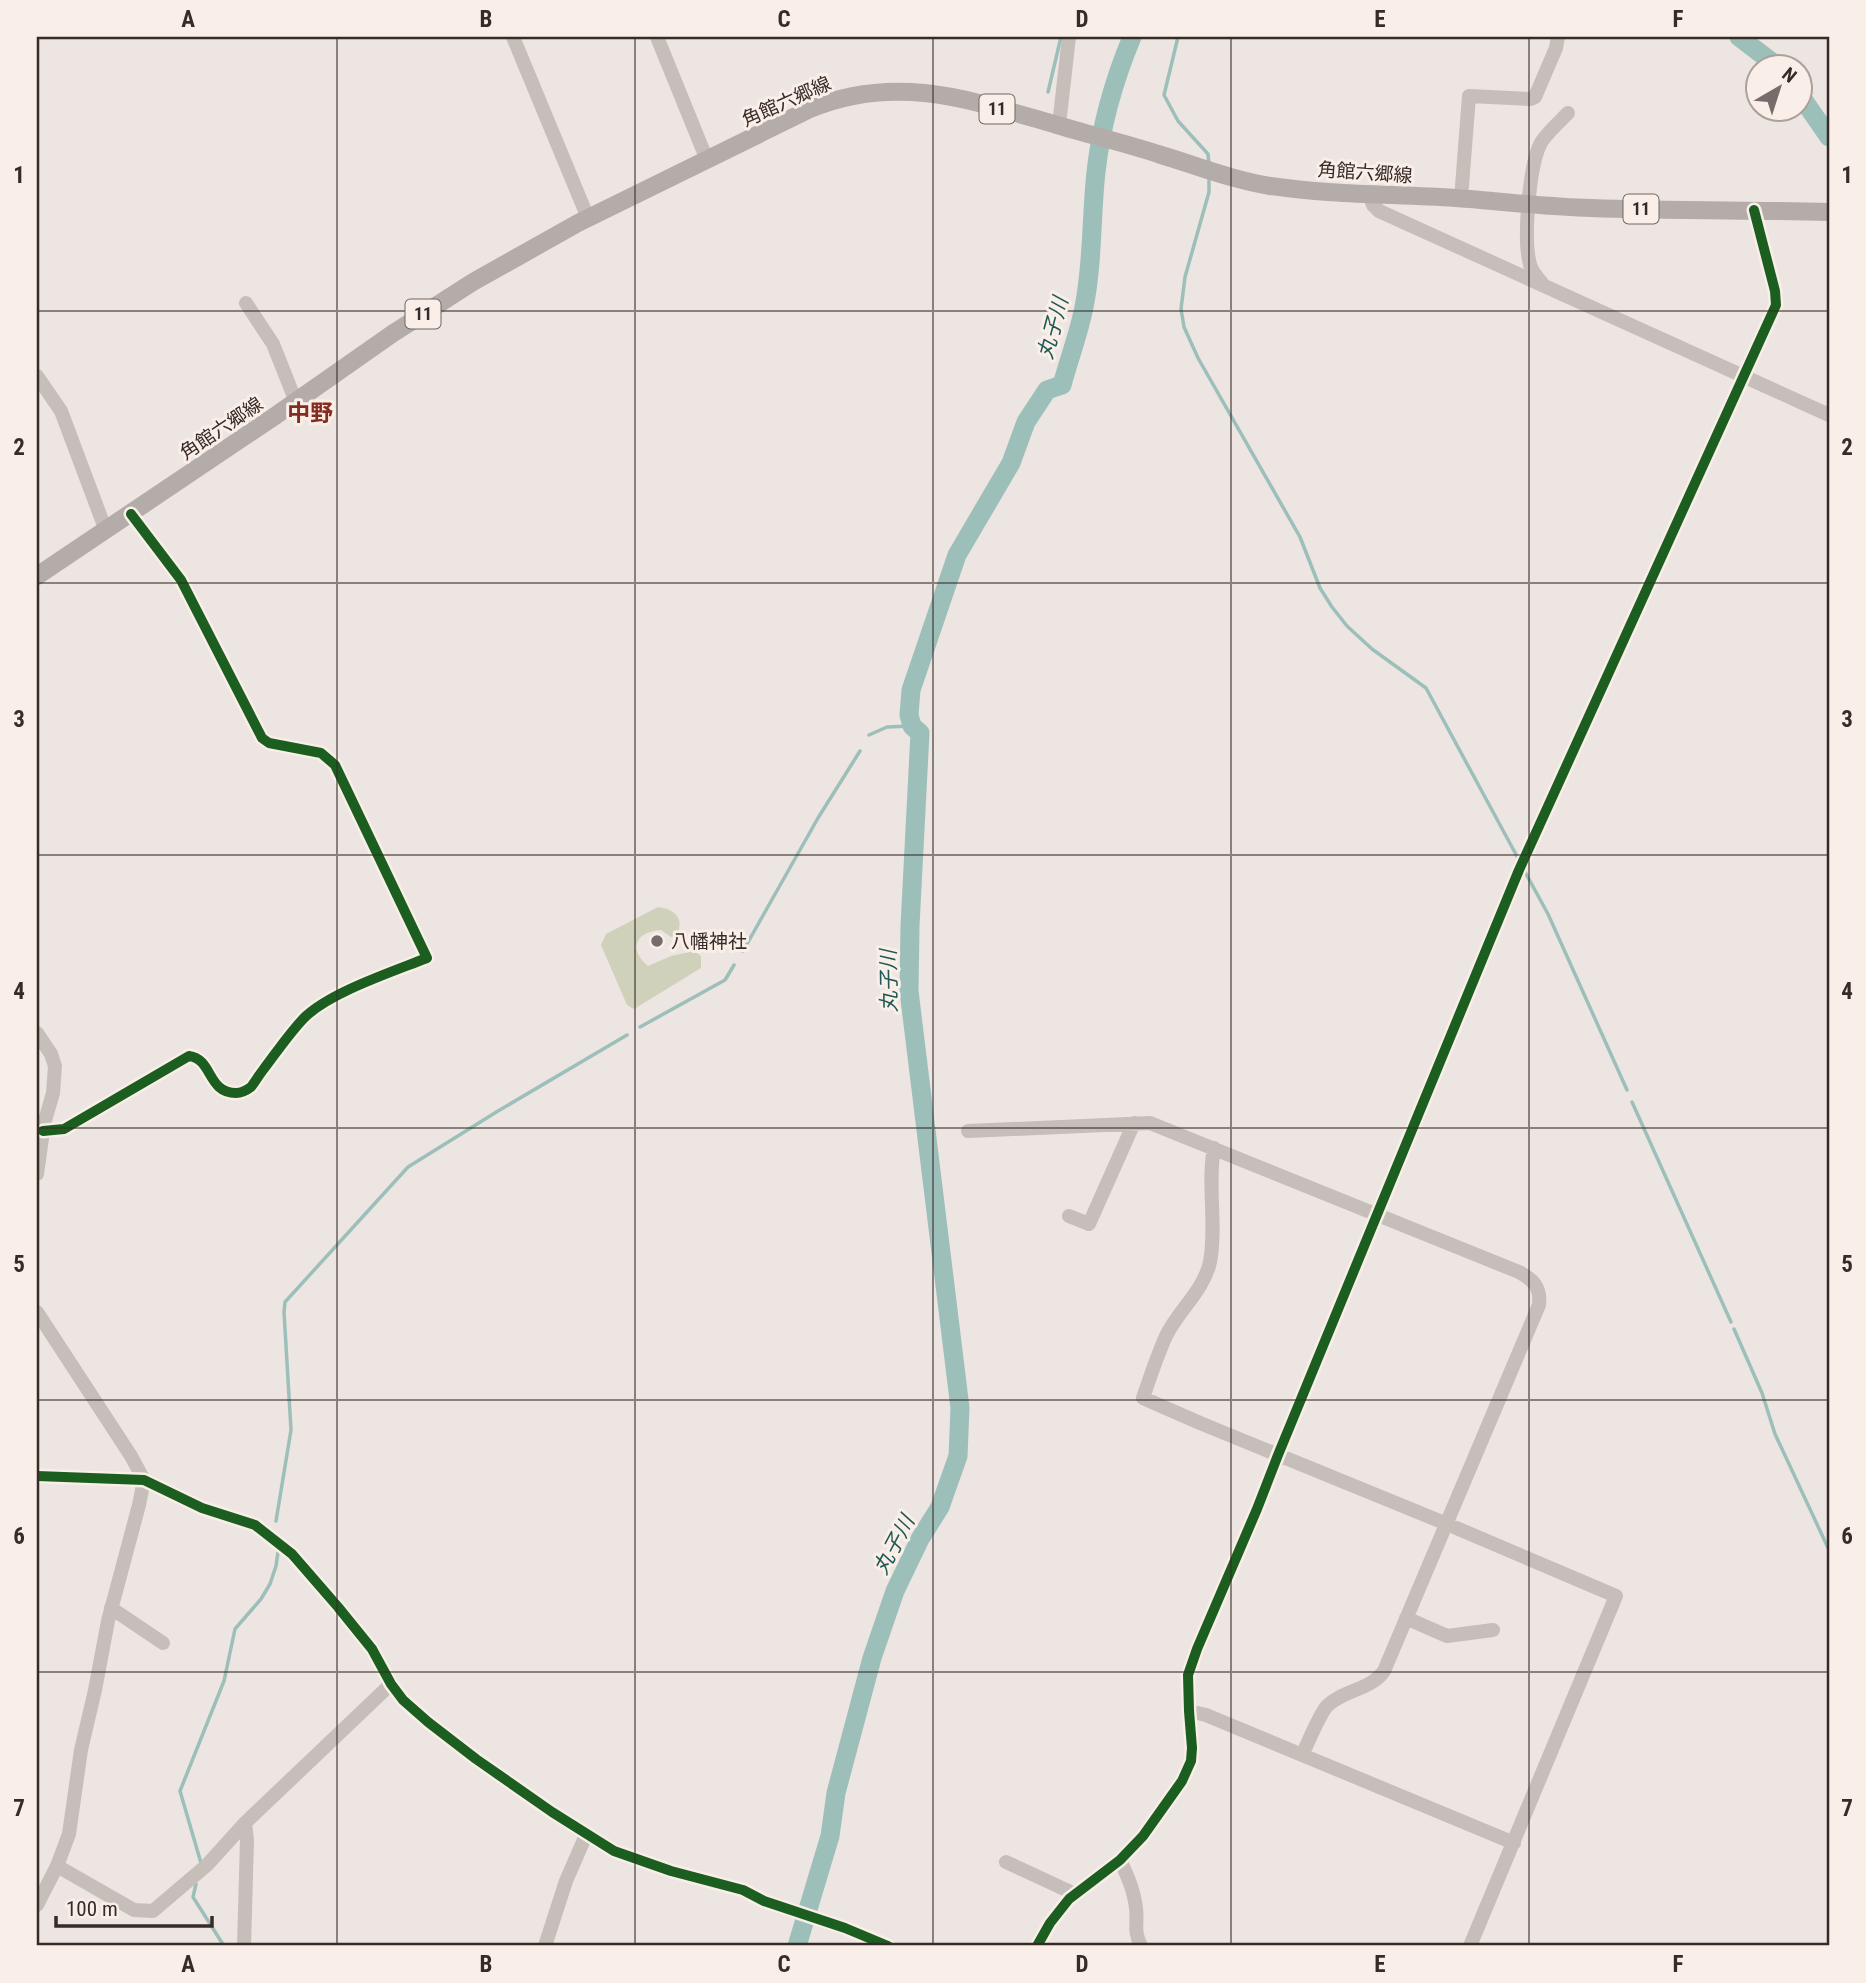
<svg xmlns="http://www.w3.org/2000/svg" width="1866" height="1983" font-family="'Roboto Condensed','Noto Sans JP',sans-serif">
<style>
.green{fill:#d0d1ba}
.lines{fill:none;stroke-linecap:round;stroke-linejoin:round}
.stream{stroke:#9dbfba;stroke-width:3.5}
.river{stroke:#9dbfba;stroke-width:19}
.minor{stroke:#c6beb9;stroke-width:14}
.major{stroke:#b4aca9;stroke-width:18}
.cycleway-casing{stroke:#f9efe8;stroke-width:15}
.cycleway{stroke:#1b5e20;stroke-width:10}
.grid{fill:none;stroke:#372b28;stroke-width:2;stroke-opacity:0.55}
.poi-dot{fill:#776c69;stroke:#f9efe8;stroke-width:2.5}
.labels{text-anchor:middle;stroke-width:6;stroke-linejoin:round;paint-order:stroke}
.shield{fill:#f9efe8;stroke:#716662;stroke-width:2}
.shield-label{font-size:18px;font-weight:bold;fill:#372b28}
.street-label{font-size:19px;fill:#372b28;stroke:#f9efe8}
.poi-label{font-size:19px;fill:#372b28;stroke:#f9efe8;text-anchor:start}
.water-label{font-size:21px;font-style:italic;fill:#1d5854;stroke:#f9efe8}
.quarter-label{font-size:23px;font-weight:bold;fill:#852c21;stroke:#f9efe8}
.neatline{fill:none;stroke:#372b28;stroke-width:2.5}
.grid-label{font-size:23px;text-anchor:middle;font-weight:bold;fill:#372b28}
</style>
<rect width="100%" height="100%" fill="#ede5e1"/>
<path class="green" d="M 658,907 C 674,909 685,918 677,935 L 671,937 L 661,930 C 635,932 628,949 648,966 L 671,956 L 694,951 L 701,956 L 701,968 L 634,1009 L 627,1005 L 601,945 L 606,934 Z"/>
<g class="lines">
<path class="stream" d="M 1178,37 L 1164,95 L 1178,121 L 1208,154 L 1209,164
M 1048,92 L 1061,37
M 1209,175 L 1209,192 L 1185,277 L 1181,309 L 1184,327 L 1198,358 L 1300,537 L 1320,588 L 1332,607 L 1347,626 L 1372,649 L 1426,688 L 1519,860
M 869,735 L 887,727 L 912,726
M 1524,870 L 1548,914 L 1627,1090
M 743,951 L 818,818 L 860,751
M 640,1027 L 725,980 L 734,965
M 1632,1102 L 1731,1322
M 1734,1329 L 1762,1393 L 1775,1434 L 1829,1550
M 276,1521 L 291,1430 L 284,1312 L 285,1302 L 408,1167 L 498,1111 L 627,1035
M 201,1863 L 180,1791 L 224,1681 L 235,1629 L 261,1599 L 270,1584 L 276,1566 L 278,1552
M 196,1884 L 193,1897 L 224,1946"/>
<path class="river" d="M 1739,37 L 1777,66
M 1800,95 L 1829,137
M 797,1946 L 830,1836 L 836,1793 L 872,1658 L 895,1591 L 920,1539 L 940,1507 L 958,1456 L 960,1408 L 909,991 L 910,926 L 920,733 L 912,726 L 909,715 L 911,690 L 957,555 L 1011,463 L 1026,422 L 1047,390 L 1062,385 C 1069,359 1079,333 1084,307 C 1093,263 1091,217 1096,172 C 1101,126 1114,80 1132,37"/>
<path class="minor" d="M 513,37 L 588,218
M 657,37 L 707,160
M 1059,125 L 1069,37
M 1369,194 L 1373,205 L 1379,211 L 1829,415
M 1461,199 L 1469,96 L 1531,99 L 1535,97 L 1556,48 L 1558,37
M 1542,283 C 1536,276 1530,269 1529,260 C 1524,236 1529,162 1542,141 C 1549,131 1559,122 1568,113
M 246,303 L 273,344 L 296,402
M 37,376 L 61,411 L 106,531
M 37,1033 L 51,1054 L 55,1066 L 53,1093 L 44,1124 L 37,1174
M 43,1131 L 64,1129 L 189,1056 C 213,1059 207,1093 236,1093 C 241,1093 247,1090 251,1087 C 255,1082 259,1075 263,1070 C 276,1053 288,1035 303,1019 C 328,993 392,972 427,958 L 335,765 L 321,753 L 269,743 L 262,738 L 181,580 L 131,514
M 968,1131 L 1150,1123 L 1519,1272 C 1534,1280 1541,1288 1539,1305 L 1384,1671 C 1371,1690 1343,1690 1327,1706 C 1319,1715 1308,1743 1302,1755
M 1214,1148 C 1207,1185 1217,1224 1210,1262 C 1204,1290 1178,1311 1166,1336 C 1157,1356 1150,1377 1143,1398 L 1200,1423 L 1447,1524 L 1616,1596 L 1470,1946
M 1069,1216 L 1089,1224 L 1134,1123
M 37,1312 L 131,1456 L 144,1480 L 139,1505 L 108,1621 L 95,1690 L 81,1750 L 69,1834 L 57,1866 L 37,1905
M 37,1476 L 144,1480 L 202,1508 L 255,1525 L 292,1554 L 338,1607 L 372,1649 L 391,1684 L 403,1700 L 428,1722 L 476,1759 L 552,1812 L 614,1851 L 671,1871 L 743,1890 L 764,1901 L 845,1928 L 888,1946
M 111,1608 L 163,1643
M 1406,1618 L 1447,1636 L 1493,1630
M 1189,1711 L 1206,1715 L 1514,1843
M 1120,1860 C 1127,1875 1134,1890 1136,1908 C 1138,1924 1133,1930 1141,1946
M 1006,1862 L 1075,1894
M 57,1866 L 134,1910 L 153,1911 L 207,1865 L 245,1823
M 244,1946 L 247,1840 L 245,1823 L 391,1684
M 545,1946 L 566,1881 L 586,1835
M 1037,1946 L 1050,1923 L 1069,1899 L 1120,1860 L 1143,1836 L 1182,1781 L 1191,1761 L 1192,1748 L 1189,1711 L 1188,1675 L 1197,1649 L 1257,1509 L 1278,1455 L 1519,870 L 1776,305 L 1775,291 L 1754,210"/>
<path class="major" d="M 37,576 L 275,416 L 392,334 L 473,282 L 578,223 L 810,109 C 896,73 971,100 1057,125 C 1090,135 1125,143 1158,154 C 1195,165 1232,180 1270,186 C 1331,195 1393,194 1455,198 C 1500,201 1546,207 1591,208 C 1671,211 1750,210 1829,212"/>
<g class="cycleway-casing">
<path id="cycleway" d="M 43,1131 L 64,1129 L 189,1056 C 213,1059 207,1093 236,1093 C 241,1093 247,1090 251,1087 C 255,1082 259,1075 263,1070 C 276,1053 288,1035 303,1019 C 328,993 392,972 427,958 L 335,765 L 321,753 L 269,743 L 262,738 L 181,580 L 131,514
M 37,1476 L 144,1480 L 202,1508 L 255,1525 L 292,1554 L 338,1607 L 372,1649 L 391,1684 L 403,1700 L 428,1722 L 476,1759 L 552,1812 L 614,1851 L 671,1871 L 743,1890 L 764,1901 L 845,1928 L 888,1946
M 1037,1946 L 1050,1923 L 1069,1899 L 1120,1860 L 1143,1836 L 1182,1781 L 1191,1761 L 1192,1748 L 1189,1711 L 1188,1675 L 1197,1649 L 1257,1509 L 1278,1455 L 1519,870 L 1776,305 L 1775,291 L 1754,210"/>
</g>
<use href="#cycleway" class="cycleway"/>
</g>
<path class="grid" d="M 337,37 L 337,1946M 635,37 L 635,1946M 933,37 L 933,1946M 1231,37 L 1231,1946M 1529,37 L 1529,1946M 37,311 L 1829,311M 37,583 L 1829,583M 37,855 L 1829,855M 37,1128 L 1829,1128M 37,1400 L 1829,1400M 37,1672 L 1829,1672"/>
<circle class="poi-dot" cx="657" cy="941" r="7"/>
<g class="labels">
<g class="shield">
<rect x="979.5" y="94.5" width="35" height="29" rx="5"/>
<rect x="1623.5" y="194.5" width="35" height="29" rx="5"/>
<rect x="405.5" y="299.5" width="35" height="29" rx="5"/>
</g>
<g class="shield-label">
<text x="997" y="115">11</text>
<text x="1641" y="215">11</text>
<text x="423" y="320">11</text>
</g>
<g class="street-label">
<text transform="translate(786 101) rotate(-24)" y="7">角館六郷線</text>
<text transform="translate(1365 172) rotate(4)" y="7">角館六郷線</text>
<text transform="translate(221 428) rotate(-34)" y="7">角館六郷線</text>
</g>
<g class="poi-label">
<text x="671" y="948">八幡神社</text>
</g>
<g class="water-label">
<text transform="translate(1053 328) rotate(-75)" y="7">丸子川</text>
<text transform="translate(889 981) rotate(-91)" y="7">丸子川</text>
<text transform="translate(894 1545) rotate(-62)" y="7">丸子川</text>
</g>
<g class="quarter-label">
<text x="310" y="421">中野</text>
</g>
</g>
<rect width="1866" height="1983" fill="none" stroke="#f9efe8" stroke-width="77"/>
<g transform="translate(1779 88) rotate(39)"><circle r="33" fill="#f9efe8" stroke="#aba19b" stroke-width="2"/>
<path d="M0-5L12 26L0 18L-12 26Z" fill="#776c69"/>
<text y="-10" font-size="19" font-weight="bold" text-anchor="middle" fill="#372b28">N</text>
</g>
<path d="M56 1916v10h156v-10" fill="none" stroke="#372b28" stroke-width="3.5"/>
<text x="66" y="1916" font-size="21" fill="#372b28" stroke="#f9efe8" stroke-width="5" paint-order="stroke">100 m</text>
<rect x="38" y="38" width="1790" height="1906" class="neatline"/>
<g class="grid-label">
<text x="188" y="27">A</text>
<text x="486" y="27">B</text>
<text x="784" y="27">C</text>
<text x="1082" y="27">D</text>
<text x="1380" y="27">E</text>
<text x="1678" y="27">F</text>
<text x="19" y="183">1</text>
<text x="1847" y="183">1</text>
<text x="19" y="455">2</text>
<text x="1847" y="455">2</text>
<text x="19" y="727">3</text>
<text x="1847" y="727">3</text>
<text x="19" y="999">4</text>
<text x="1847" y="999">4</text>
<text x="19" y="1272">5</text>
<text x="1847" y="1272">5</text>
<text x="19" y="1544">6</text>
<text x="1847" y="1544">6</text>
<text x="19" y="1816">7</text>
<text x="1847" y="1816">7</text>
<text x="188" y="1972">A</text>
<text x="486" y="1972">B</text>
<text x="784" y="1972">C</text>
<text x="1082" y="1972">D</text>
<text x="1380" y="1972">E</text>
<text x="1678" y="1972">F</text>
</g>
</svg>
